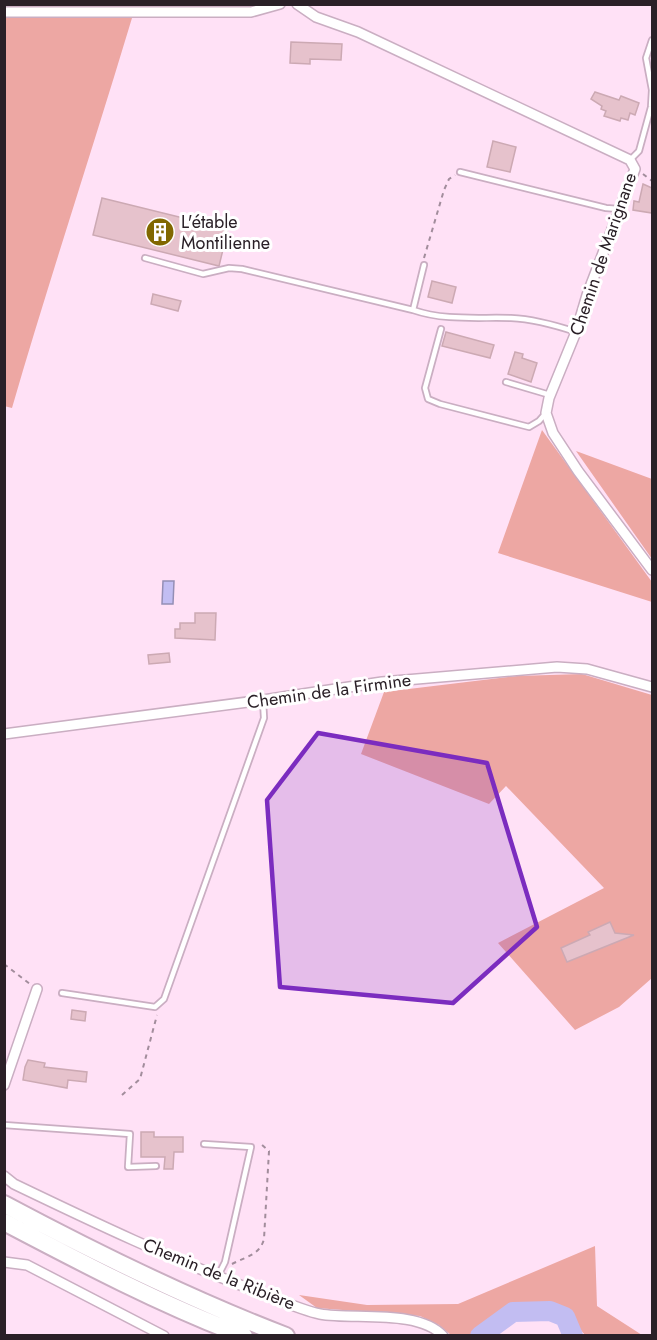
<svg xmlns="http://www.w3.org/2000/svg" width="657" height="1340" font-family="Jost,sans-serif">
<style>
.green{fill:#eda7a3}
.water{fill:#c2bdf2;stroke:#948eb5;stroke-width:1.5}
.lines{fill:none;stroke-linecap:round;stroke-linejoin:round}
.river{stroke:#c2bdf2;stroke-width:20}
.building{fill:#e6c2cc;stroke:#cca9b3;stroke-width:1.5}
.lane-casing{stroke:#caaec2;stroke-width:8}
.street-casing{stroke:#caaec2;stroke-width:12}
.highway-casing{stroke:#caaec2;stroke-width:20}
.path{stroke:#a28d9c;stroke-width:2;stroke-dasharray:4.5 4.5;stroke-linecap:butt}
.lane{stroke:#fff;stroke-width:4.5}
.street{stroke:#fff;stroke-width:9}
.highway{stroke:#fff;stroke-width:16}
.marked{fill:#7b2cbf;fill-opacity:0.2;stroke:#7b2cbf;stroke-width:4.5;stroke-linejoin:round}
.labels{text-anchor:middle;stroke-width:6;stroke-linejoin:round;paint-order:stroke}
.poi-label{font-size:18px;fill:#2a2027;stroke:#fff;text-anchor:start}
.street-label{font-size:18px;fill:#2a2027;stroke:#fff}
</style>
<rect width="100%" height="100%" fill="#ffe1f6"/>
<path class="green" d="M 5,18 L 132,18 C 93,148 50,277 12,408 L 4,406 Z
M 542,430 L 652,582 L 652,602 L 498,553 Z
M 576,451 L 652,479 L 652,559 Z
M 582,674 L 652,695 L 652,978 L 619,1007 L 575,1030 L 498,943 L 604,888 L 506,786 L 489,804 L 361,754 L 384,692 L 517,676 Z
M 595,1246 L 597,1306 L 642,1335 L 585,1335 L 567,1314 L 550,1306 L 511,1308 L 491,1317 L 474,1335 L 451,1335 L 439,1325 L 420,1316 L 317,1308 L 299,1295 L 367,1305 L 458,1304 Z"/>
<path class="water" d="M 163,581 L 174,581 L 173,604 L 162,604 Z"/>
<g class="lines">
<path class="river" d="M 480,1336 L 513,1312 L 550,1311 L 565,1317 L 573,1336"/>
</g>
<path class="building" d="M 291,42 L 342,44 L 341,60 L 310,59 L 310,64 L 290,63 Z
M 595,92 L 619,100 L 621,96 L 639,103 L 635,115 L 630,113 L 628,120 L 621,118 L 620,121 L 604,116 L 606,111 L 601,109 L 602,106 L 591,99 Z
M 493,141 L 516,147 L 510,172 L 487,167 Z
M 643,184 L 652,188 L 652,213 L 633,210 L 634,201 L 639,202 Z
M 102,198 L 228,229 L 219,266 L 93,235 Z
M 432,281 L 456,287 L 452,303 L 428,297 Z
M 153,294 L 181,301 L 178,311 L 151,304 Z
M 446,332 L 494,345 L 490,358 L 442,346 Z
M 515,352 L 523,354 L 522,358 L 537,363 L 531,382 L 508,374 Z
M 195,613 L 216,613 L 215,640 L 175,638 L 175,629 L 180,629 L 180,623 L 195,623 Z
M 169,653 L 170,662 L 149,664 L 148,655 Z
M 610,922 L 615,933 L 634,935 L 567,962 L 561,948 L 590,935 L 588,932 Z
M 72,1010 L 86,1012 L 85,1021 L 71,1019 Z
M 28,1060 L 45,1063 L 44,1067 L 87,1072 L 86,1082 L 68,1080 L 67,1088 L 23,1080 L 25,1067 Z
M 141,1132 L 154,1132 L 154,1137 L 183,1137 L 183,1152 L 174,1152 L 173,1169 L 164,1169 L 165,1157 L 141,1157 Z"/>
<g class="lines">
<g class="lane-casing">
<path id="lane" d="M 630,160 L 639,151 L 651,107 L 652,90 L 646,58 L 652,40
M 460,172 L 606,208 L 619,209
M 145,258 L 203,274 L 229,268 L 242,269 L 413,310
M 424,265 L 413,310 C 445,321 478,317 511,318 C 533,319 555,325 576,332
M 441,329 L 425,388 L 428,399 L 440,404 L 529,427 L 539,421 L 546,413
M 506,382 L 550,395
M 62,993 L 155,1007 L 164,999 L 264,718 L 263,700
M 4,1125 L 130,1134 L 128,1167 L 156,1166
M 204,1144 L 251,1147 L 225,1262 L 218,1276"/>
</g>
<g class="street-casing">
<path id="street" d="M 297,4 L 316,17 L 358,32 L 630,160 L 635,169 L 587,295 L 576,332 L 549,398 L 546,413 L 553,433 L 578,471 L 652,570
M 4,12 L 251,12 L 280,4
M 4,734 L 263,700 L 382,682 L 557,667 L 587,669 L 652,687
M 4,1085 L 37,989
M 4,1176 L 14,1184 C 93,1222 173,1260 256,1291 C 275,1298 300,1310 320,1314 C 353,1320 419,1309 443,1336
M 4,1262 L 27,1265 L 164,1336"/>
</g>
<g class="highway-casing">
<path id="highway" d="M 4,1204 C 96,1253 189,1299 286,1336
M 4,1222 C 82,1263 162,1305 244,1336"/>
</g>
<path class="path" d="M 643,174 L 652,181
M 424,258 L 444,190 L 449,179 L 455,175
M 4,964 L 30,984
M 122,1095 L 140,1079 L 157,1015
M 232,1264 C 245,1257 260,1255 264,1239 L 269,1151 L 262,1145 L 259,1145"/>
<use href="#lane" class="lane"/>
<use href="#street" class="street"/>
<use href="#highway" class="highway"/>
</g>
<path class="marked" d="M 318,733 L 487,763 L 537,927 L 453,1003 L 280,987 L 267,800 Z"/>
<defs>
<g id="building-disc" transform="scale(1.5)"><circle r="9.5" fill="#816800" stroke="#fff"/><path d="M-4-6H4V6H1V3H-1V6H-4ZM-2.5-4.3h1.7v1.8h-1.7ZM.8-4.3h1.7v1.8H.8ZM-2.5-1h1.7V.8h-1.7ZM.8-1h1.7V.8H.8Z" fill="#fff"/></g>
</defs>
<g fill-rule="evenodd">
<use href="#building-disc" x="160" y="232"/>
</g>
<g class="labels">
<g class="poi-label">
<text x="181" y="228">L'étable<tspan x="181" dy="21">Montilienne</tspan></text>
</g>
<g class="street-label">
<text transform="translate(603 254) rotate(-71)" y="6">Chemin de Marignane</text>
<text transform="translate(329 691) rotate(-8)" y="6">Chemin de la Firmine</text>
<text transform="translate(219 1274) rotate(22)" y="6">Chemin de la Ribière</text>
</g>
</g>
<rect width="657" height="1340" fill="none" stroke="#2a2027" stroke-width="12"/>
</svg>
